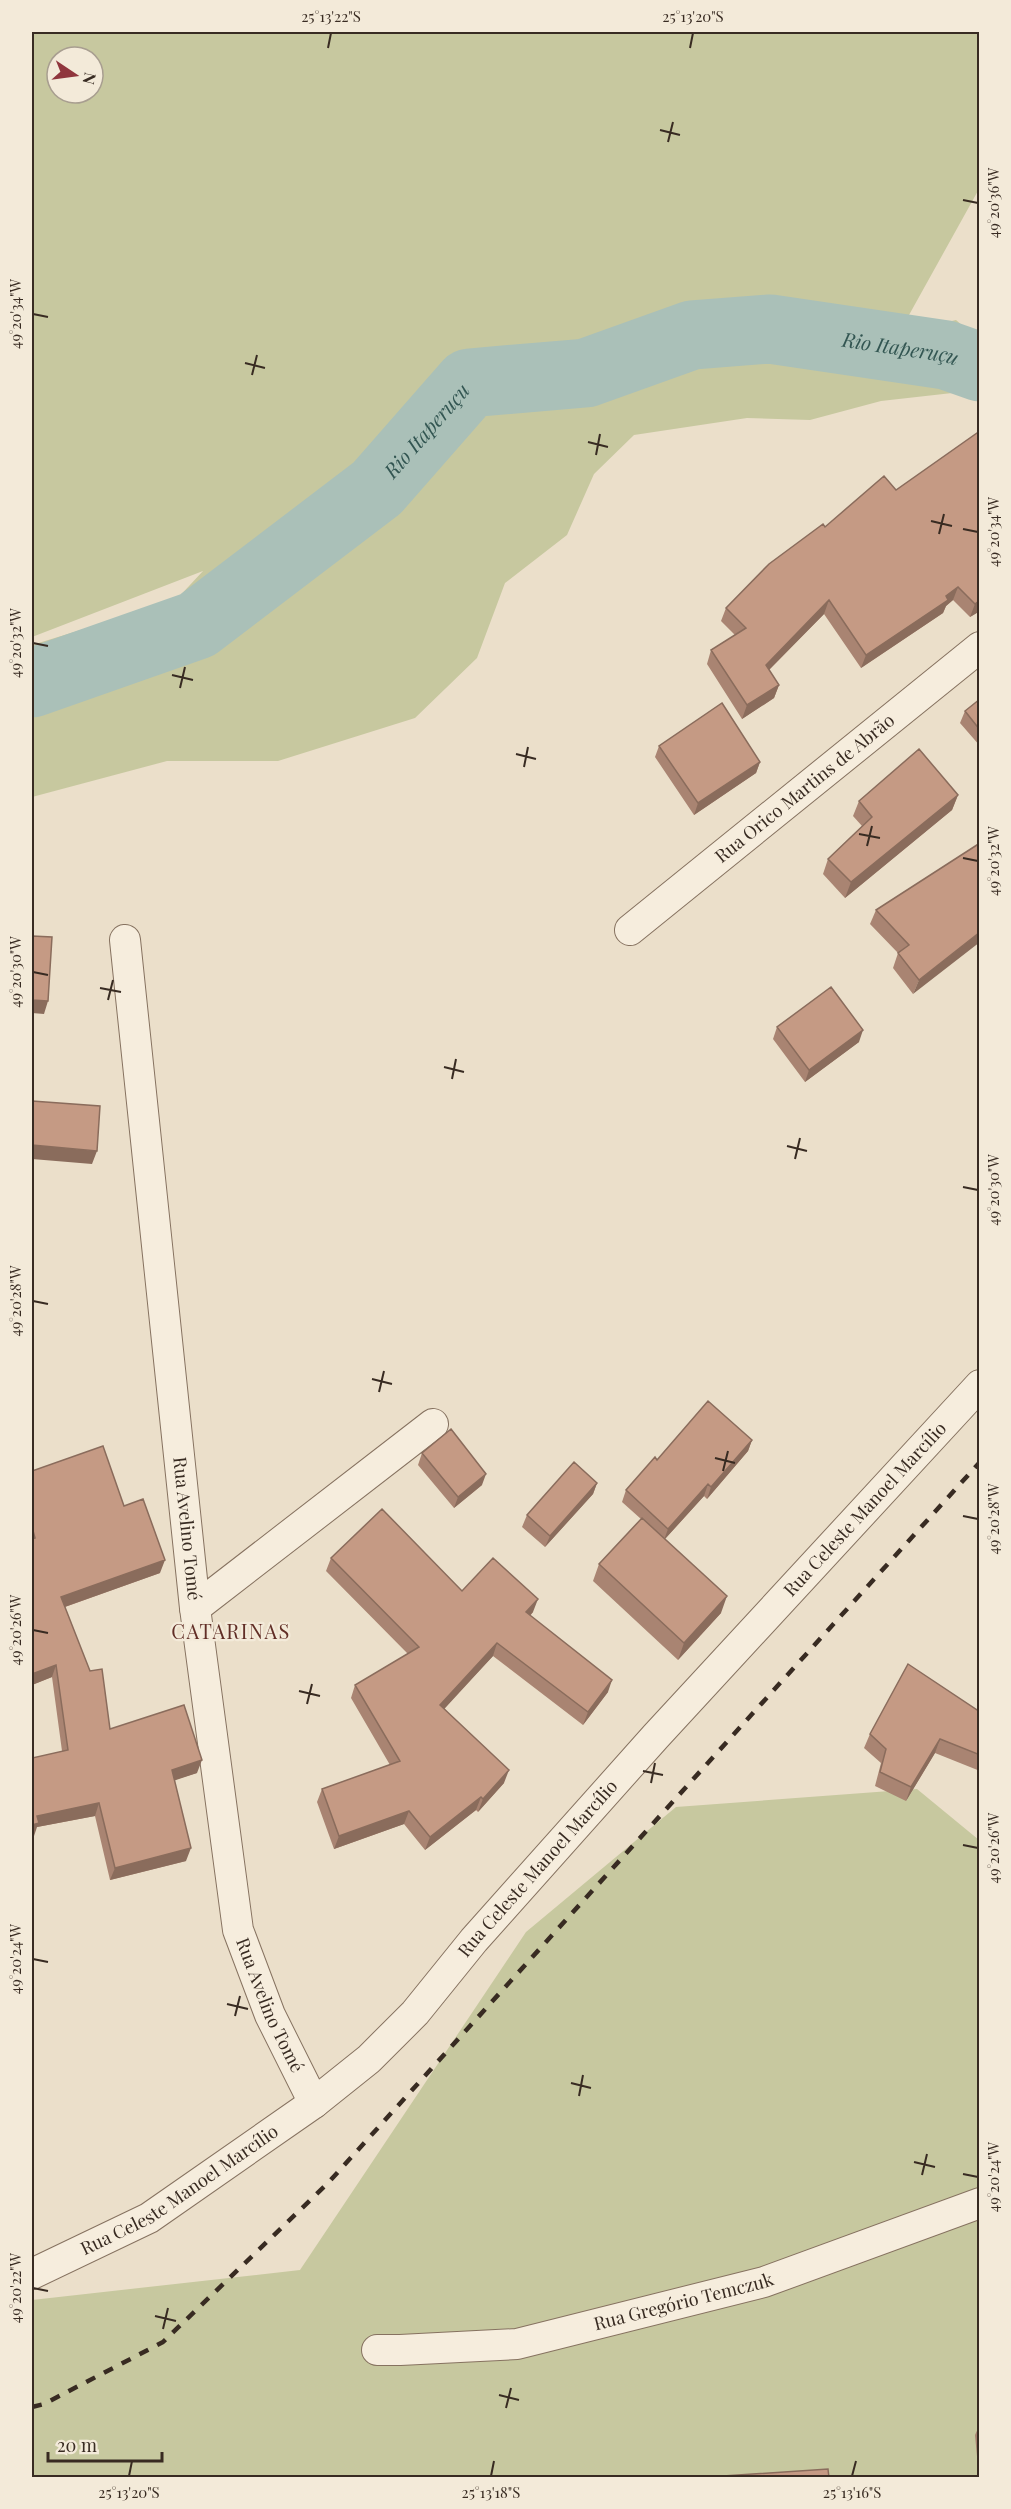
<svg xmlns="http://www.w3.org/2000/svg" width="1011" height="2509" font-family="'Playfair Display',serif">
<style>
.green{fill:#c7c89f;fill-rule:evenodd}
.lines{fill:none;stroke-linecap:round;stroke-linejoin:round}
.river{stroke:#aac0b8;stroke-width:69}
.minor-casing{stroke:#867260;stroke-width:32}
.minor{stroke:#f6eddd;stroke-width:30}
.rail{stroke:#382b22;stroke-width:4.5;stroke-dasharray:10 10;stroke-linecap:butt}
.wall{fill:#a98472}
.shaded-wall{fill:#8a6c5c}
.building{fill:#c59a84;stroke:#8a6c5c;stroke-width:1.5}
.ticks{fill:none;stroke:#382b22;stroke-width:2}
.labels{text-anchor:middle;stroke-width:4.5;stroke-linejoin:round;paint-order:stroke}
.street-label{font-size:18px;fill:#382b22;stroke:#f3ead9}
.water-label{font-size:20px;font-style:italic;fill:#335652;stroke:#f3ead9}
.neighbourhood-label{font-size:20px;letter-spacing:1.5px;fill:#612e26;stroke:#f3ead9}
.neatline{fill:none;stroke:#382b22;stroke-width:2}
.ticks-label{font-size:15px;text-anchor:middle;fill:#382b22}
</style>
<rect width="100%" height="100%" fill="#ebdfca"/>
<path class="green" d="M 32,32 L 979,32 L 979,189 L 899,333 L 956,320 L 979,340 L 979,390 L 881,401 L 810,420 L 747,418 L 634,435 L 594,474 L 567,535 L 505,583 L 477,658 L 415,718 L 278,761 L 167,761 L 32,797 L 32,645 L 175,601 L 203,571 L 32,637 ZM 57,57 L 93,57 L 93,93 L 57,93 Z
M 917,1789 L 979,1840 L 979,2477 L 32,2477 L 32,2300 L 300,2270 L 526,1932 L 676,1807 Z"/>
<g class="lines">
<path class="river" id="s1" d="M 32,683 L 197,625 L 377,488 L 469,383 L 586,373 L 692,335 L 770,329 L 946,355 L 980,367"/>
<g class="minor-casing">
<g id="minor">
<path id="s2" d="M 630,930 L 980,647"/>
<path id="s3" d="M 125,940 L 195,1608 L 238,1930 L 270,2015 L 314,2103"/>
<path d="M 195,1608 L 433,1424"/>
<path id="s4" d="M 32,2274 L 149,2218 L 314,2103 L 369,2059 L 415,2013 L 474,1940 L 656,1736 L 980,1385"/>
<path id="s5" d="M 377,2350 L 400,2350 L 517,2344 L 764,2282 L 980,2203"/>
</g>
</g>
<use href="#minor" class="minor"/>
<path class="rail" d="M 32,2407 L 44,2404 L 163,2342 L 328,2183 L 980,1462"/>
</g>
<path class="wall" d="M 980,437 L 980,611 L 970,617 L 953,600 L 946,606 L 943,613 L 861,668 L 824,614 L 769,670 L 779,685 L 774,698 L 742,719 L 707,664 L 711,650 L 735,635 L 721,621 L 726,608 L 896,490 Z
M 980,699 L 980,746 L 960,723 L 965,711 Z
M 659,746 L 760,762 L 756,773 L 694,815 L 655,757 Z
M 958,795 L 952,810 L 845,898 L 823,874 L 828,859 L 862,826 L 853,816 L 859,801 Z
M 980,843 L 913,994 L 893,968 L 898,953 L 870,924 L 876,910 Z
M 777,1027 L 859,1042 L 805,1082 L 773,1039 Z
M 752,1440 L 748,1451 L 707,1499 L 704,1496 L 665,1539 L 721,1613 L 678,1660 L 593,1581 L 599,1564 L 641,1519 L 622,1502 L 626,1490 L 657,1460 Z
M 422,1453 L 482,1485 L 454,1508 L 418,1465 Z
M 32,1471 L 124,1506 L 160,1573 L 65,1607 L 110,1729 L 197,1773 L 174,1780 L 186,1861 L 110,1880 L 95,1816 L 37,1827 L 34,1836 L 62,1751 L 52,1677 L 32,1685 Z
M 597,1483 L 593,1494 L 545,1547 L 522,1527 L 527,1515 Z
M 331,1558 L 462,1591 L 533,1612 L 530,1616 L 608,1692 L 583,1725 L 493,1656 L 444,1708 L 504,1783 L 478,1812 L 476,1810 L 425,1850 L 404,1824 L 334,1849 L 317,1802 L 322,1789 L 390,1765 L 351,1698 L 355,1685 L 408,1654 L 326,1571 Z
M 980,1712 L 980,1771 L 935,1753 L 906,1801 L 875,1786 L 881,1763 L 864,1748 L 870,1734 Z
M 980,2424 L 980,2478 L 979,2478 L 975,2435 Z"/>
<path class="shaded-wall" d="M 958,587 L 953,600 L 946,606 L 943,613 L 861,668 L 866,655 Z
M 829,600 L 824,614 L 761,678 L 766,665 Z
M 980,600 L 980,611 L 970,617 L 975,604 Z
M 779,685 L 774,698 L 742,719 L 747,705 Z
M 760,762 L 756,773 L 694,815 L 698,803 Z
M 958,795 L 952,810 L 845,898 L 851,882 Z
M 980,932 L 980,942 L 913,994 L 919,980 Z
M 32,1000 L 48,1001 L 44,1014 L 32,1013 Z
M 863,1030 L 859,1042 L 805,1082 L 809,1070 Z
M 32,1145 L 97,1151 L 92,1164 L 32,1159 Z
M 752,1440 L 748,1451 L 707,1499 L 711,1487 Z
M 486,1474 L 482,1485 L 454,1508 L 458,1497 Z
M 597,1483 L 593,1494 L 545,1547 L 550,1536 Z
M 708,1484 L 704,1496 L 664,1540 L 668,1529 Z
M 165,1560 L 160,1573 L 56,1610 L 61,1597 Z
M 727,1596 L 721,1613 L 678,1660 L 684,1643 Z
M 538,1599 L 533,1612 L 521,1625 L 526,1612 Z
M 497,1643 L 493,1656 L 436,1718 L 440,1705 Z
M 56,1665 L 52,1677 L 32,1685 L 32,1674 Z
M 612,1680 L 608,1692 L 583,1725 L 588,1712 Z
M 940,1739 L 935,1753 L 906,1801 L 911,1787 Z
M 202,1760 L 197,1773 L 167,1783 L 172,1770 Z
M 509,1770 L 504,1783 L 478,1812 L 483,1799 Z
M 481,1797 L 476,1810 L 425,1850 L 430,1837 Z
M 99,1803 L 95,1816 L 37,1827 L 34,1836 L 32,1837 L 32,1825 L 37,1816 Z
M 409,1811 L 404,1824 L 334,1849 L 339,1836 Z
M 191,1848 L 186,1861 L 110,1880 L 115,1868 Z"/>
<path class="building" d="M 977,433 L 980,437 L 980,600 L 975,604 L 958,587 L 946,596 L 948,600 L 866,655 L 829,600 L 766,665 L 779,685 L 747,705 L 711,650 L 746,628 L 726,608 L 769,564 L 823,524 L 825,527 L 884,476 L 896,490 Z
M 980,699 L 980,730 L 965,711 Z
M 722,703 L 760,762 L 698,803 L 659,746 Z
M 919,749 L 958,795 L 851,882 L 828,859 L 872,817 L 859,801 Z
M 980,843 L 980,932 L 919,980 L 898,953 L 909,945 L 876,910 Z
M 32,936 L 52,937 L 48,1001 L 32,1000 Z
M 831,987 L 863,1030 L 809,1070 L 777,1027 Z
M 32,1101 L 100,1106 L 97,1151 L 32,1145 Z
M 708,1401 L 752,1440 L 711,1487 L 708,1484 L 668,1529 L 626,1490 L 655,1457 L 657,1460 Z
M 451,1429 L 486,1474 L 458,1497 L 422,1453 Z
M 103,1446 L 124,1506 L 143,1499 L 165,1560 L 61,1597 L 90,1671 L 102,1669 L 110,1729 L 184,1705 L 202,1760 L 172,1770 L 191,1848 L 115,1868 L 99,1803 L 37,1816 L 39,1823 L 32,1825 L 32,1758 L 68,1750 L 56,1665 L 32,1674 L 32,1539 L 35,1538 L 32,1527 L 32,1471 Z
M 574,1462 L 597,1483 L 550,1536 L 527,1515 Z
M 382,1509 L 462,1591 L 493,1558 L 538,1599 L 526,1612 L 612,1680 L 588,1712 L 497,1643 L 440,1705 L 509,1770 L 483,1799 L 481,1797 L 430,1837 L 409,1811 L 339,1836 L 322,1789 L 400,1761 L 355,1685 L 419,1647 L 331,1558 Z
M 642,1518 L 727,1596 L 684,1643 L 599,1564 Z
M 908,1664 L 980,1712 L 980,1755 L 940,1739 L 911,1787 L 880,1772 L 886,1749 L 870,1734 Z
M 828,2469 L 829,2478 L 708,2477 Z"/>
<path class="ticks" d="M 328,48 L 331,33M 690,48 L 693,33M 660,130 L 680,135M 668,142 L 673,122M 963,200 L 978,203M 33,314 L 48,317M 245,363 L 265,368M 252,375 L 257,355M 588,442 L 608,447M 596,455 L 600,434M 931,521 L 952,526M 963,529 L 978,532M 939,534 L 944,514M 33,643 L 48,646M 172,675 L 193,680M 180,688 L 185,667M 516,754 L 536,759M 524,767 L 528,747M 859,834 L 880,838M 867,846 L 872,826M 963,858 L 978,861M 33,972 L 48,975M 100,988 L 121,992M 108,1000 L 113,980M 444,1067 L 464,1072M 452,1079 L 456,1059M 787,1146 L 807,1151M 795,1159 L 800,1138M 963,1187 L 978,1190M 33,1301 L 48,1304M 372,1379 L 392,1384M 379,1392 L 384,1371M 715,1458 L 735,1463M 723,1471 L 728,1451M 963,1516 L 978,1519M 33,1630 L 48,1633M 299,1691 L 320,1696M 307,1704 L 312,1684M 643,1771 L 663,1775M 651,1783 L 655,1763M 963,1845 L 978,1848M 33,1959 L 48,1962M 227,2004 L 248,2009M 235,2016 L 240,1996M 571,2083 L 591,2088M 579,2096 L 583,2075M 914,2162 L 935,2167M 963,2174 L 978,2177M 922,2175 L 927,2154M 33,2288 L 48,2291M 155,2316 L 176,2321M 163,2329 L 168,2308M 499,2395 L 519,2400M 506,2408 L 511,2388M 129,2476 L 132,2461M 491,2476 L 494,2461M 852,2476 L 856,2461"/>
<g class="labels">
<g class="street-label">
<text dy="6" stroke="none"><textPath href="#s2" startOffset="225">Rua Orico Martins de Abrão</textPath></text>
<text dy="6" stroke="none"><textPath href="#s4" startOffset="1142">Rua Celeste Manoel Marcílio</textPath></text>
<text dy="6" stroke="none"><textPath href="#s3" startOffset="592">Rua Avelino Tomé</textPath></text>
<text dy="6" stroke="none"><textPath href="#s4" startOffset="656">Rua Celeste Manoel Marcílio</textPath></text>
<text dy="6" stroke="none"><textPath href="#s3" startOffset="1078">Rua Avelino Tomé</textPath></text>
<text dy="6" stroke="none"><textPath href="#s4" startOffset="170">Rua Celeste Manoel Marcílio</textPath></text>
<text dy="6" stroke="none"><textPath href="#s5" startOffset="312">Rua Gregório Temczuk</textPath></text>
</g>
<g class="water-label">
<text dy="7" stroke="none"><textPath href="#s1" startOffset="981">Rio Itaperuçu</textPath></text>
<text dy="7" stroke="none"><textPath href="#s1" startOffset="477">Rio Itaperuçu</textPath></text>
</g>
<g class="neighbourhood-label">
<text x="231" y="1639">CATARINAS</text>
</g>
</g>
<rect width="1011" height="2509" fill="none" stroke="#f3ead9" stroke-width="66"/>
<g transform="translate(75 75) rotate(103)"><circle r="28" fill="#f3ead9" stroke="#a89e90" stroke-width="1.5"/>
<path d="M0-4.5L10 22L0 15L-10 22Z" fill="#90363d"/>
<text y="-9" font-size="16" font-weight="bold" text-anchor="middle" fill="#382b22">N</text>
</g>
<path d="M48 2452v9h114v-9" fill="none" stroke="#382b22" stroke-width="3"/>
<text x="57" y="2452" font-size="18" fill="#382b22" stroke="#f3ead9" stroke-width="4.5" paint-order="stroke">20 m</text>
<rect x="33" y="33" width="945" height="2443" class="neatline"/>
<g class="ticks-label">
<text x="331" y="22">25°13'22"S</text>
<text x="693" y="22">25°13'20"S</text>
<text transform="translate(994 203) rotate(-90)" y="5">49°20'36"W</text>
<text transform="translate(16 314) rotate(-90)" y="5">49°20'34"W</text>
<text transform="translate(994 532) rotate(-90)" y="5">49°20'34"W</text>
<text transform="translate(16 643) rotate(-90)" y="5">49°20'32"W</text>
<text transform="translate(994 861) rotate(-90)" y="5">49°20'32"W</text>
<text transform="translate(16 972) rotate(-90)" y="5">49°20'30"W</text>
<text transform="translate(994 1190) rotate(-90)" y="5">49°20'30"W</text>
<text transform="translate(16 1301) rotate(-90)" y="5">49°20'28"W</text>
<text transform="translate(994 1519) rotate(-90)" y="5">49°20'28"W</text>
<text transform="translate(16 1630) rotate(-90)" y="5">49°20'26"W</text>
<text transform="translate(994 1848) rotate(-90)" y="5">49°20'26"W</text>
<text transform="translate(16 1959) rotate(-90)" y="5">49°20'24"W</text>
<text transform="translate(994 2177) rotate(-90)" y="5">49°20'24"W</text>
<text transform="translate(16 2288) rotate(-90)" y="5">49°20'22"W</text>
<text x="129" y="2498">25°13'20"S</text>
<text x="491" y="2498">25°13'18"S</text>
<text x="852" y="2498">25°13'16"S</text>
</g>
</svg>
